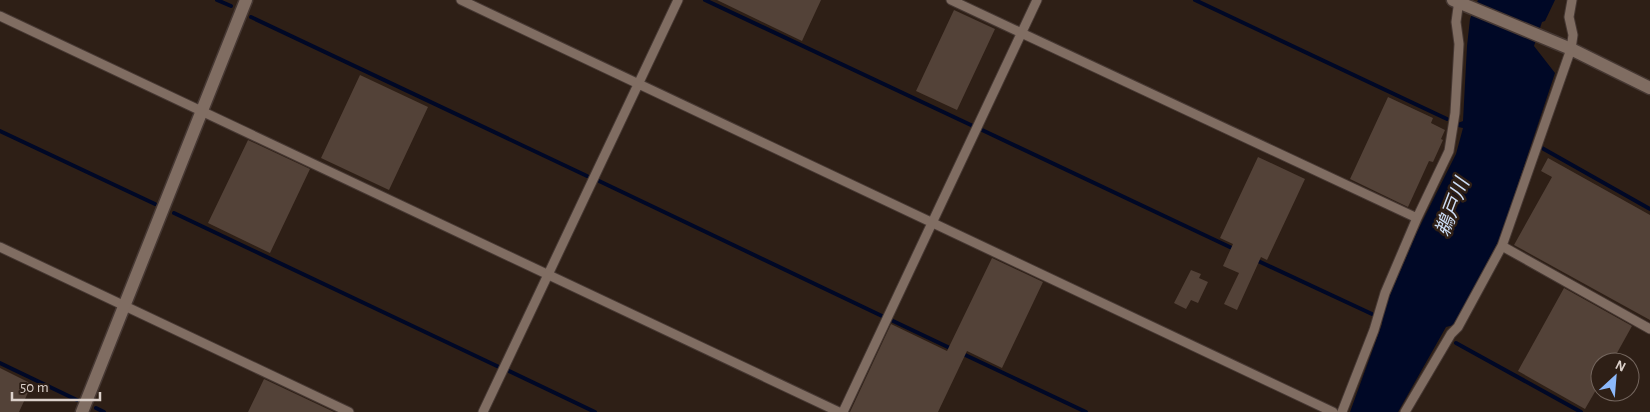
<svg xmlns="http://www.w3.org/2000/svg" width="1650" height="412" font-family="'Alegreya Sans','Noto Sans JP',sans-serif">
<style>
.water{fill:#000826}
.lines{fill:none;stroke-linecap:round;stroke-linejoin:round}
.stream{stroke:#000826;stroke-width:4}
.building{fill:#534238}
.street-casing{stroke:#463833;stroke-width:11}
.secondary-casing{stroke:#463833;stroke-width:15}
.street{stroke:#806d62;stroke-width:9}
.secondary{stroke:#806d62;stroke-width:12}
.labels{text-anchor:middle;stroke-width:5;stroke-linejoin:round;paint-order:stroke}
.water-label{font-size:20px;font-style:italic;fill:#ccddf6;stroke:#2e1f16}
</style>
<rect width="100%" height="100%" fill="#2e1f16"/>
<path class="water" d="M 1478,0 L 1555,0 L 1545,21 L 1542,22 L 1534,46 L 1555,73 L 1500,238 L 1454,325 L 1446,327 L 1398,412 L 1350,412 L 1382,324 L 1383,311 L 1417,232 L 1456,154 L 1463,128 L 1458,127 L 1458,123 L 1463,121 L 1467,46 L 1470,19 Z"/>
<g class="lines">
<path class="stream" d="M 217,0 L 231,6
M 705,0 L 973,126
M 1195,0 L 1447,119
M 251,17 L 587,176
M 980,129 L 1234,249
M 0,131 L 155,204
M 1542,148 L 1650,209
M 597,180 L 882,316
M 174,213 L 499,367
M 1256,260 L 1372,314
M 891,320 L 952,349
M 1456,343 L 1581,412
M 961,353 L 1086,412
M 0,363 L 77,400
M 507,370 L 595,412
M 96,408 L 104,412"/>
</g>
<path class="building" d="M 717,0 L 821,0 L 802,41 Z
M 954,10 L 995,29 L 957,110 L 916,91 Z
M 360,75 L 428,107 L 389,190 L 321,158 Z
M 1388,97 L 1433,118 L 1431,123 L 1445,130 L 1441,139 L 1443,140 L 1433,162 L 1429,161 L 1408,207 L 1350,179 Z
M 248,140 L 310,169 L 270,253 L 208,223 Z
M 1258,157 L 1305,179 L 1267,260 L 1261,257 L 1237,310 L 1224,304 L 1239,273 L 1223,266 L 1233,244 L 1220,238 Z
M 1548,158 L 1650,215 L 1650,320 L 1514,245 L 1552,177 L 1541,171 Z
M 992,258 L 1043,282 L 1002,368 L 967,351 L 938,412 L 850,412 L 891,324 L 947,351 Z
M 1191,270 L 1201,274 L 1199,278 L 1208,282 L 1198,303 L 1191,300 L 1186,309 L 1174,303 Z
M 1564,288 L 1632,326 L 1612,362 L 1600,362 L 1600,383 L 1585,409 L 1518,371 Z
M 0,368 L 32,384 L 19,412 L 0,412 Z
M 264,379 L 334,412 L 248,412 Z"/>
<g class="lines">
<g class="street-casing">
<path id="street" d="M 461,0 L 1333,412
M 951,0 L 1417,218
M 0,16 L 839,412
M 1502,246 L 1650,329
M 0,247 L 349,412
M 483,412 L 678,0
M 843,412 L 1037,0
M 1342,412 L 1374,330 L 1385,293 L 1417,218 L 1449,151 L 1455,113 L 1459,44 L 1456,22 L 1459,0
M 1405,412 L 1451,334 L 1458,327 L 1502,246 L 1571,49 L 1573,35 L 1569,17 L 1572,0"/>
</g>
<g class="secondary-casing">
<path id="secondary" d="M 1453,0 L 1571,49 L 1650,88
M 82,412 L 246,0"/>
</g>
<use href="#street" class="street"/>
<use href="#secondary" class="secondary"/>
</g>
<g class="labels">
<g class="water-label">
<text transform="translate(1452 207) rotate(-69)" y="7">鵜戸川</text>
</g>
</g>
<g transform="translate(1615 377) rotate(26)"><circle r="24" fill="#2e1f16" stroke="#74665e"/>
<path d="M0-4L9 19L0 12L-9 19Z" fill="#8cb9fc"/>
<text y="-8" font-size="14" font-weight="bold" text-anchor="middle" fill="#dcd1cb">N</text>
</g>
<path d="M12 392v8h88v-8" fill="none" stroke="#dcd1cb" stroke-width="2.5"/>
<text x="20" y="392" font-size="15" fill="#dcd1cb" stroke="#2e1f16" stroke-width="4" paint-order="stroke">50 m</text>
</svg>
